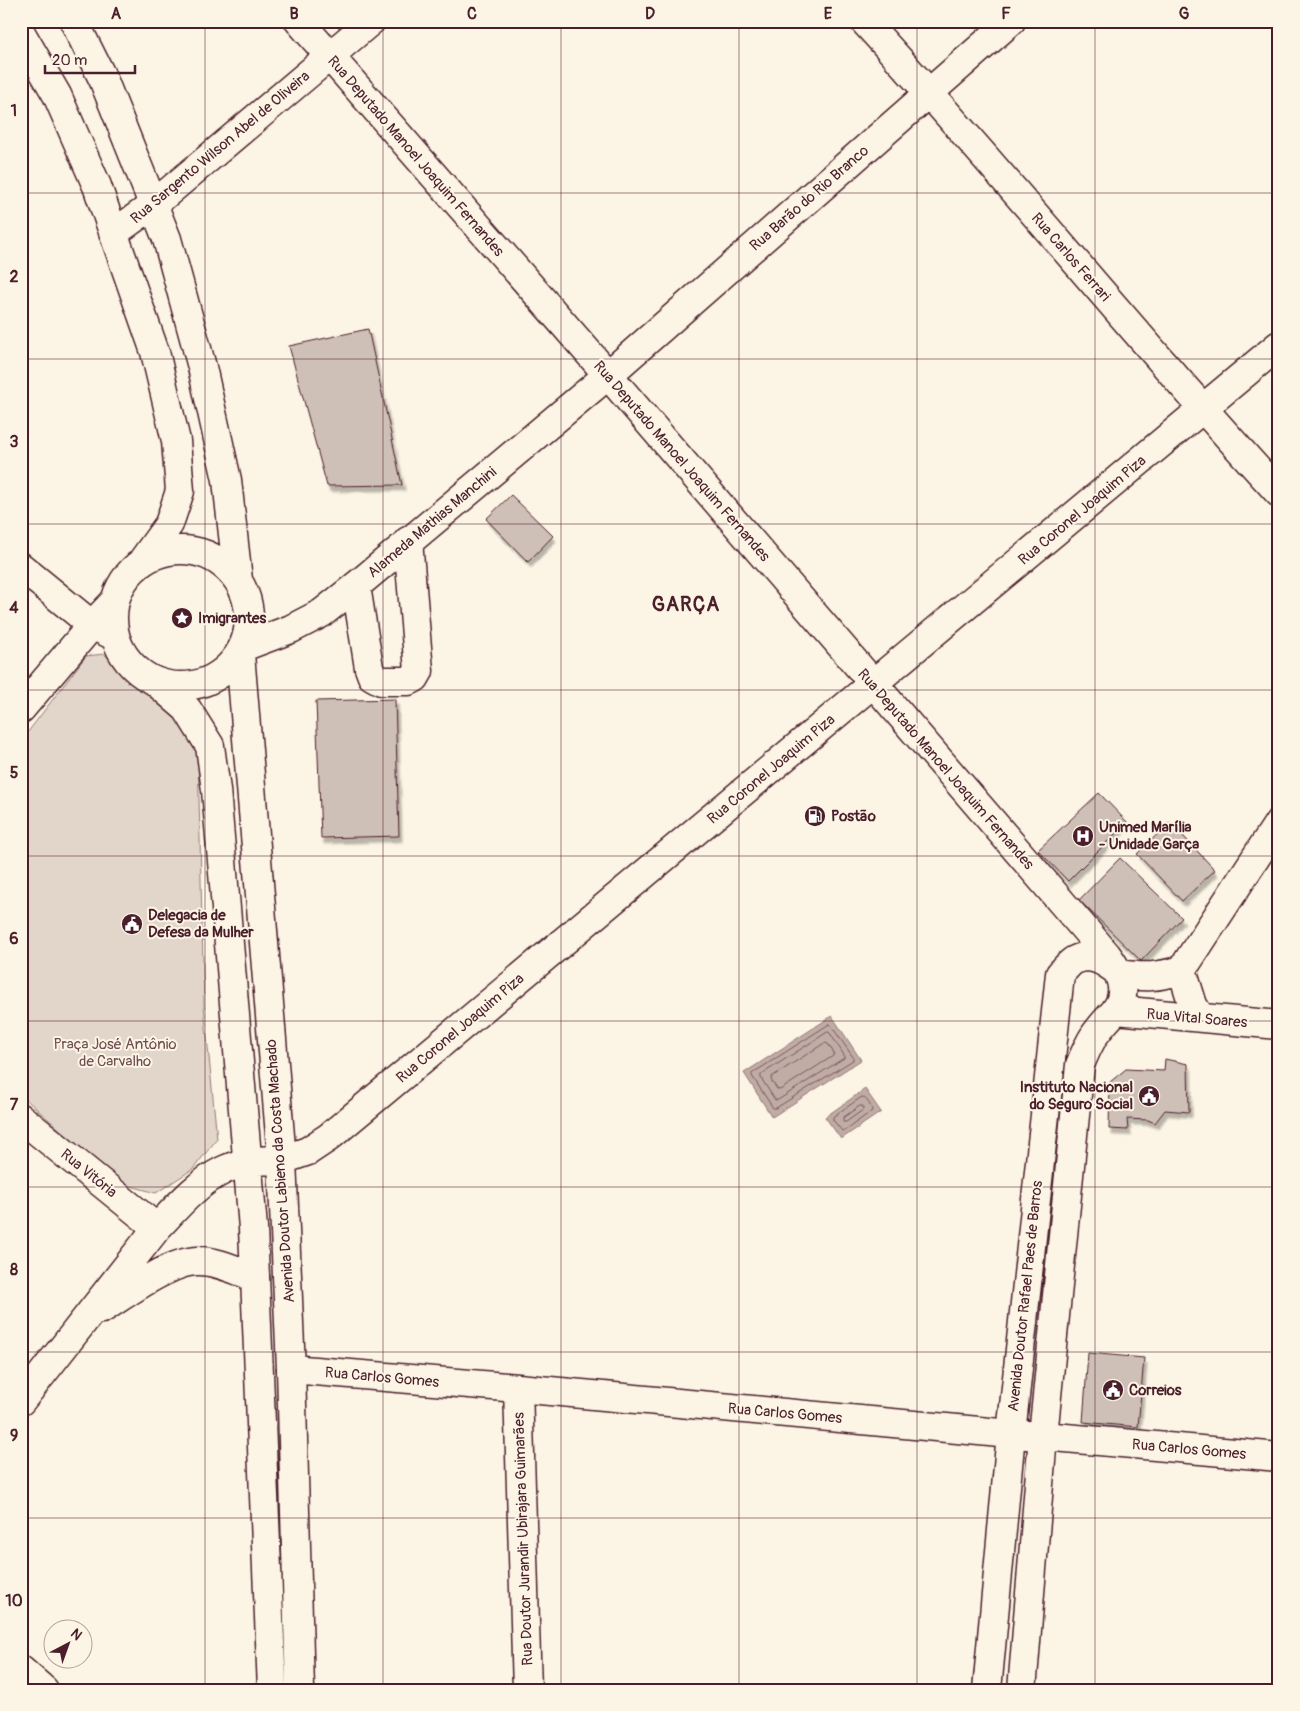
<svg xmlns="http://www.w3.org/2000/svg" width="1300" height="1711" font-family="Pangolin,sans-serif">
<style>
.green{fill:#e2d5ca;stroke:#967a7a}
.water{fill:#c0aca5;stroke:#917474}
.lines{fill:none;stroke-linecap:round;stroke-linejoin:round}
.shore{stroke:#79575c;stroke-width:1}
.building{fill:#cfc0b7;stroke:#4a1f2b;filter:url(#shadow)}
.minor-casing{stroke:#4a1f2b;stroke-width:31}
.major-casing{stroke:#4a1f2b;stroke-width:31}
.minor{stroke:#fcf5e5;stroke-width:28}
.major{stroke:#fcf5e5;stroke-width:28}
.grid{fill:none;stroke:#4a1f2b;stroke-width:1;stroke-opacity:0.55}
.labels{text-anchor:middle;stroke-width:4;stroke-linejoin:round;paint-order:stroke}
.street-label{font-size:15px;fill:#4a1f2b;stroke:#fcf5e5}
.poi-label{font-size:15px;font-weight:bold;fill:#4a1f2b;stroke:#fcf5e5;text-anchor:start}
.park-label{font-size:15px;fill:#704c53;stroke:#fcf5e5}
.district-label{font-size:20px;font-weight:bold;letter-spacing:1px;fill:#4a1f2b;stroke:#fcf5e5}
.neatline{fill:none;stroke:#4a1f2b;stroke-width:2}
.grid-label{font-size:16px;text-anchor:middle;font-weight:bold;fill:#4a1f2b}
</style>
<defs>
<filter id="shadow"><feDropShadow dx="3" dy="5.5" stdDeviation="1" flood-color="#0004"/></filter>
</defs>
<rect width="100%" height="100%" fill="#fcf5e5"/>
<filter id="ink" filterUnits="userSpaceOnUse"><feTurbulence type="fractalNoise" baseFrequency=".02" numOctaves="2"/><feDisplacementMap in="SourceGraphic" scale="10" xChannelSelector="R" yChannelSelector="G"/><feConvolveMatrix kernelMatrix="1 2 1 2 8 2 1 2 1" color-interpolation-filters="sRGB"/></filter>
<g filter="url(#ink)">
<path class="green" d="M 104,654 L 128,672 L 189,726 L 198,754 L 204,1006 L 217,1139 L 193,1169 L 156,1193 L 120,1183 L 21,1095 L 21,741 L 86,656 Z"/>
<path class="water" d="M 832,1016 L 861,1060 L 772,1117 L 744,1073 Z
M 865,1089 L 881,1112 L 841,1139 L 825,1117 Z"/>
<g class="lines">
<path class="shore" d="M 830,1024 L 853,1057 L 853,1060 L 776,1108 L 773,1108 L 752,1076 L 752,1074 Z
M 828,1032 L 830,1033 L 844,1055 L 844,1058 L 778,1100 L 775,1100 L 761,1078 L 761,1075 Z
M 825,1043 L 828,1044 L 834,1053 L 833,1056 L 780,1090 L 777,1089 L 771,1080 L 772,1077 Z
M 862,1097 C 866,1097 872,1107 872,1111 L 844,1131 L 842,1131 L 833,1120 L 833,1117 Z
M 860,1106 L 863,1106 L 863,1110 L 846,1122 L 843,1122 L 843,1118 Z"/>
</g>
<path class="building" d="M 368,329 L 402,485 L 327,486 L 289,346 Z
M 511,495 L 553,536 L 528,562 L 486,519 Z
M 395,699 L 399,836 L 321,838 L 316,701 Z
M 1099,793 L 1127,822 L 1068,881 L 1038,850 Z
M 1170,822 L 1215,870 L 1182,901 L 1137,854 Z
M 1120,858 L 1182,918 L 1141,961 L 1079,900 Z
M 1165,1059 L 1188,1064 L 1189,1112 L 1165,1110 L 1155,1123 L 1148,1120 L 1127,1119 L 1128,1130 L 1109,1129 L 1110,1082 L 1126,1069 L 1164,1071 Z
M 1088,1353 L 1144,1358 L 1138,1427 L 1083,1422 Z"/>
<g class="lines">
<g class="minor-casing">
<path id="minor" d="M 864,21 C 1006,175 1137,339 1279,493
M 114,233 L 153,205 L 371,21
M 21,567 L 92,625 L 114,636
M 356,586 L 369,668 L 372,676 L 381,681 L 409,681 L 415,678 L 419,671 L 408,541
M 21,709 L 92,625 L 112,604
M 1182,970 L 1193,1005 L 1201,1018
M 1120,974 C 1146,978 1157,977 1182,970 L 1279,822
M 1116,1010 L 1279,1025
M 21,1118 L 157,1228
M 102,1309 C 126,1294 171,1260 199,1261 C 218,1261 237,1271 255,1277
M 291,1369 L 518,1388 L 1011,1434 L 1043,1436 L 1279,1457
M 518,1388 L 527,1690
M 21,1401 L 157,1228 C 177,1207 196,1184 222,1171 C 230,1167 240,1164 248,1161
M 21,1670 L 44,1690"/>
</g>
<g class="major-casing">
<path id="major" d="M 74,21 L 103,79 L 167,239 L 202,367 L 227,480 L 238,580
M 299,21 L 608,375 L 1107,955 C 1120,972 1130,993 1114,1012 C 1107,1020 1100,1027 1094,1036 C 1088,1045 1084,1055 1080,1065 L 1043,1436 L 1022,1690
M 21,33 L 57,95 L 97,186 L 155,352 L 176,441 L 180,491 L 169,524 L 143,560
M113 618a68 68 0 1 1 136 0a68 68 0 1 1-136 0Z
M 243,647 L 291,629 L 322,613 L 356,586 L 608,375 L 1011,21
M 240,654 L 282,1160 L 291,1369 L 300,1690
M 157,683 L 187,709 L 210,746 L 216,790 L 253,1228 L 272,1690
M 248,1161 L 282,1160 L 308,1151 L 329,1137 L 1279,345
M 987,1690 L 1011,1434 L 1060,974 C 1064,970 1070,962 1075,960 C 1091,952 1105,962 1117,971"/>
</g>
<use href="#minor" class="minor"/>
<use href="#major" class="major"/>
</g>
</g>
<path class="grid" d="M 205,21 L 205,1690M 383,21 L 383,1690M 561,21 L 561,1690M 739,21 L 739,1690M 917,21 L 917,1690M 1095,21 L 1095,1690M 21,193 L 1279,193M 21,359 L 1279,359M 21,524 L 1279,524M 21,690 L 1279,690M 21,856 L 1279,856M 21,1021 L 1279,1021M 21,1187 L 1279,1187M 21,1352 L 1279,1352M 21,1518 L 1279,1518"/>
<defs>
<g id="sight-disc" transform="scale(1.125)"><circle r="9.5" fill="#4a1f2b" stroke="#fcf5e5"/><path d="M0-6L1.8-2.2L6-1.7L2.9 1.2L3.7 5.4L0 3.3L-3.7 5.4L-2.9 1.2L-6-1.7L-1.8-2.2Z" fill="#fff"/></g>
<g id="fuel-disc" transform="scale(1.125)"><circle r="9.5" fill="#4a1f2b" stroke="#fcf5e5"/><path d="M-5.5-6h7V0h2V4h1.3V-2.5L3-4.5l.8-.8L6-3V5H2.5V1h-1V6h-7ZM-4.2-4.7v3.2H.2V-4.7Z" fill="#fff"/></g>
<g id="hospital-disc" transform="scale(1.125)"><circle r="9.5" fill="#4a1f2b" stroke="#fcf5e5"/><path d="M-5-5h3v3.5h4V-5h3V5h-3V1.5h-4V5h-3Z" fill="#fff"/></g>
<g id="civic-disc" transform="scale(1.125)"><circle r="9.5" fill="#4a1f2b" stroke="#fcf5e5"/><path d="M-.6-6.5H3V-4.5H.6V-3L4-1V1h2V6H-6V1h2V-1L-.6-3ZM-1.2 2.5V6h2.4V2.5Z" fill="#fff"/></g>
</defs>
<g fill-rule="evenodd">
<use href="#sight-disc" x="182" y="618"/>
<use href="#fuel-disc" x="815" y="816"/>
<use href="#hospital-disc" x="1083" y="836"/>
<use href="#civic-disc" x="132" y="924"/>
<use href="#civic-disc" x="1149" y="1096"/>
<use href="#civic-disc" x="1113" y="1390"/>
</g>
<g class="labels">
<g class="street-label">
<text transform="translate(220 147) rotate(-40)" y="5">Rua Sargento Wilson Abel de Oliveira</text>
<text transform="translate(416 156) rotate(49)" y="5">Rua Deputado Manoel Joaquim Fernandes</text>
<text transform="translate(809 198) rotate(-41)" y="5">Rua Barão do Rio Branco</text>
<text transform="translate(1071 257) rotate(49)" y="5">Rua Carlos Ferrari</text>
<text transform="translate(682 461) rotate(49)" y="5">Rua Deputado Manoel Joaquim Fernandes</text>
<text transform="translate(1082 510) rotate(-40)" y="5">Rua Coronel Joaquim Piza</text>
<text transform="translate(432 522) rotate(-40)" y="5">Alameda Mathias Manchini</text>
<text transform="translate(771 769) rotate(-40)" y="5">Rua Coronel Joaquim Piza</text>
<text transform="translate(946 769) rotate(49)" y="5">Rua Deputado Manoel Joaquim Fernandes</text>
<text transform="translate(1197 1018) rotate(5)" y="5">Rua Vital Soares</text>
<text transform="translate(460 1028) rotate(-40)" y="5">Rua Coronel Joaquim Piza</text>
<text transform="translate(280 1171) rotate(-94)" y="5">Avenida Doutor Labieno da Costa Machado</text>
<text transform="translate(89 1173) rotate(39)" y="5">Rua Vitória</text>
<text transform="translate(1025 1296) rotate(-84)" y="5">Avenida Doutor Rafael Paes de Barros</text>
<text transform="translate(382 1377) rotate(5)" y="5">Rua Carlos Gomes</text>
<text transform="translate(785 1413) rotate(5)" y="5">Rua Carlos Gomes</text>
<text transform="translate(1189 1449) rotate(5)" y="5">Rua Carlos Gomes</text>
<text transform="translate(523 1539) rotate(-92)" y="5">Rua Doutor Jurandir Ubirajara Guimarães</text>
</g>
<g class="poi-label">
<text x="198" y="623">Imigrantes</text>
<text x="831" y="821">Postão</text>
<text x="1099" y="832">Unimed Marília<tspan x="1099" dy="17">- Unidade Garça</tspan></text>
<text x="148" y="920">Delegacia de<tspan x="148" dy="17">Defesa da Mulher</tspan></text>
<text x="1133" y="1092" text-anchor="end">Instituto Nacional<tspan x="1133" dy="17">do Seguro Social</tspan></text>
<text x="1129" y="1395">Correios</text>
</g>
<g class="park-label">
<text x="115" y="1049">Praça José Antônio<tspan x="115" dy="17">de Carvalho</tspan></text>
</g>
<g class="district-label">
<text x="686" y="611">GARÇA</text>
</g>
</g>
<rect width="1300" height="1711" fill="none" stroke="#fcf5e5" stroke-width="55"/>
<g transform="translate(68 1644) rotate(41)"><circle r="24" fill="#fcf5e5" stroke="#b59f9b"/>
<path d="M0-4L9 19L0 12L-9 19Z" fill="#4a1f2b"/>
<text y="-8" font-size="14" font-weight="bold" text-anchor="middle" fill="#4a1f2b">N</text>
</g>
<path d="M45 65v8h90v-8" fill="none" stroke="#4a1f2b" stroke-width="2.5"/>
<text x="52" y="65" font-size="15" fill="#4a1f2b" stroke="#fcf5e5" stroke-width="4" paint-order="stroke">20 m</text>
<rect x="28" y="28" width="1244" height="1656" class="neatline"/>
<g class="grid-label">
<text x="116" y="19">A</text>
<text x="294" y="19">B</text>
<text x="472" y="19">C</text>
<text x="650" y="19">D</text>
<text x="828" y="19">E</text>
<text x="1006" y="19">F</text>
<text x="1184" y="19">G</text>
<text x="14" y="116">1</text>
<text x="14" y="282">2</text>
<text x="14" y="447">3</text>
<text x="14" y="613">4</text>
<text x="14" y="778">5</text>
<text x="14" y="944">6</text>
<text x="14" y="1110">7</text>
<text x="14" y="1275">8</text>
<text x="14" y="1441">9</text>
<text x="14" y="1606">10</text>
</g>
</svg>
